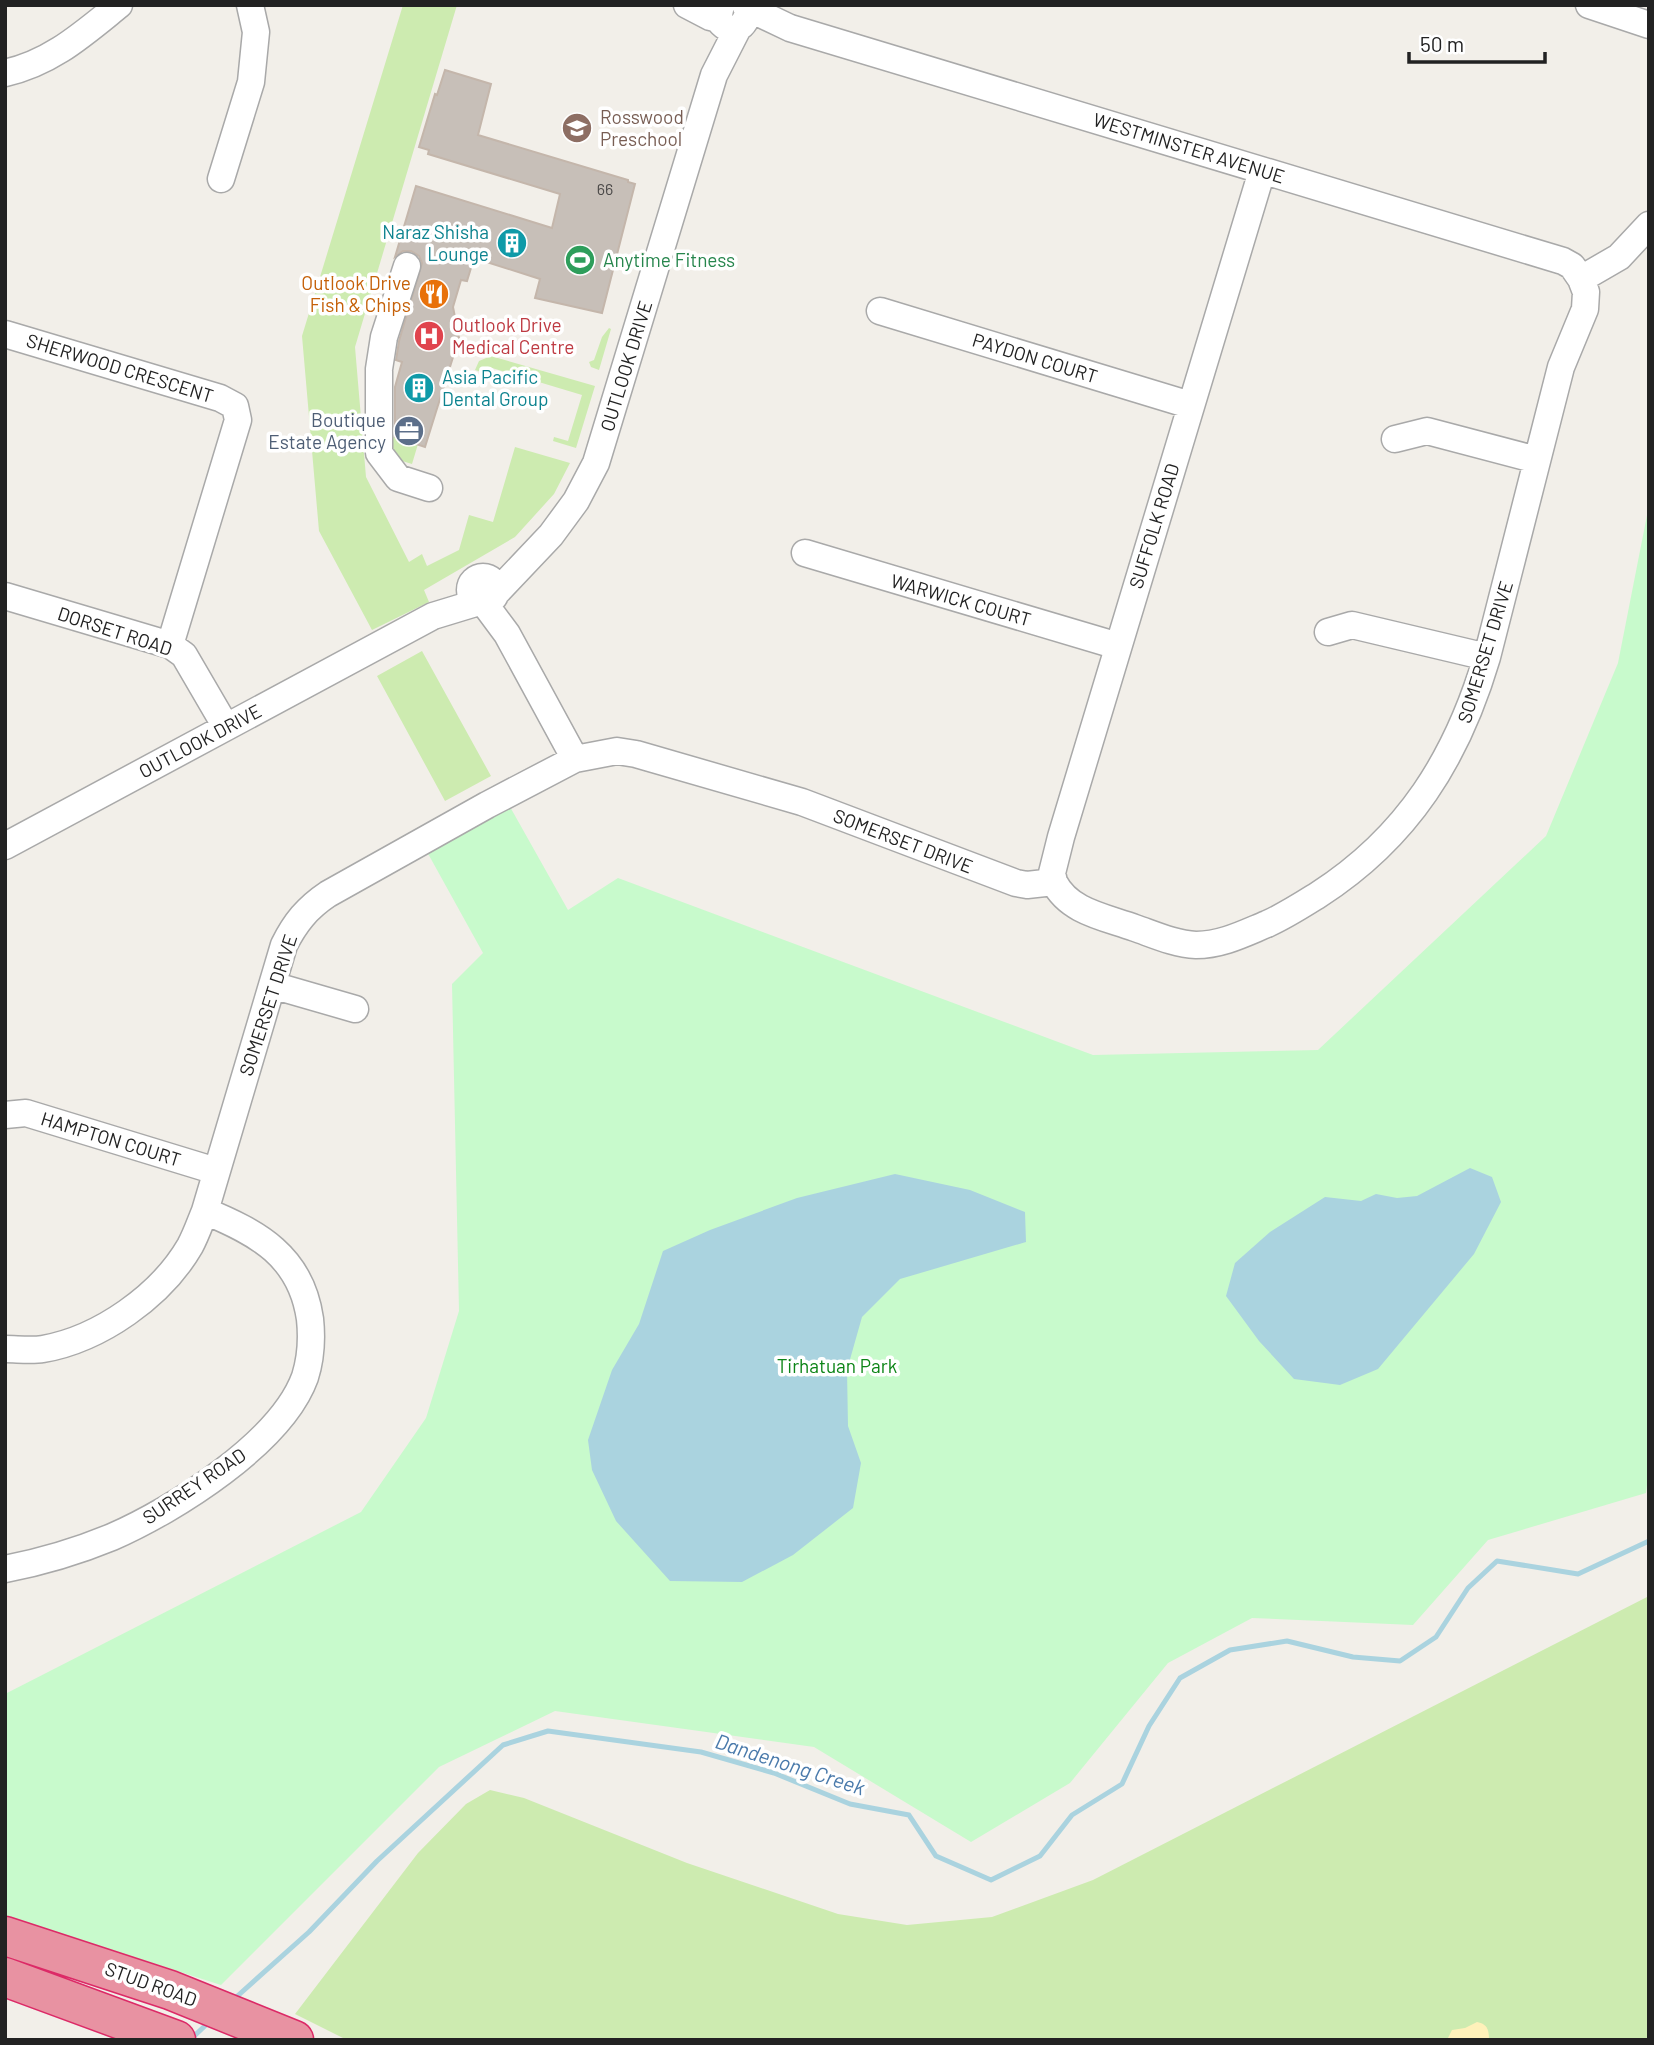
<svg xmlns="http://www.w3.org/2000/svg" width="1654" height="2045" font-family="Barlow,sans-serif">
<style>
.grass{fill:#cdebb0}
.sand{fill:#fff1ba}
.park{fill:#c8facc}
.water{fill:#aad3df}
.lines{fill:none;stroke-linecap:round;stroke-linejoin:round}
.stream{stroke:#aad3df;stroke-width:5}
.building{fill:#c7bfb8;stroke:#c4b6ab;stroke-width:2}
.minor-casing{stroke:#a9a9a9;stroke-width:29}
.highway-casing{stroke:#dc2a67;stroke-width:41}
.minor{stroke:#fff;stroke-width:26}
.highway{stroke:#e892a2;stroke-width:38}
.labels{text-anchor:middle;stroke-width:7;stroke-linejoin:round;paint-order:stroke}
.number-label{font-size:16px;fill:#4b4948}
.education-label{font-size:19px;fill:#785e54;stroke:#fff;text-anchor:start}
.street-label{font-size:19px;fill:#222;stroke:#fff}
.culture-label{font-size:19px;fill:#0d838f;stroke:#fff;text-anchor:end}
.leisure-label{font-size:19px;fill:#27864d;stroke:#fff;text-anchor:start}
.food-label{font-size:19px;fill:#c56008;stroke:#fff;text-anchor:end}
.health-label{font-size:19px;fill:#be3a42;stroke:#fff;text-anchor:start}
.service-label{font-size:19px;fill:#4e5e75;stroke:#fff;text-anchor:end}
.park-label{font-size:19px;fill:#0c8416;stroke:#fff}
.water-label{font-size:21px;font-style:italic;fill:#4a7aab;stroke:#fff}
</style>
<rect width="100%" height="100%" fill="#f2efe9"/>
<path class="grass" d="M 403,5 L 457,5 L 355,347 L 366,477 L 409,562 L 422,554 L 427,566 L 459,550 L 469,515 L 493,522 L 515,447 L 570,463 L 554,494 L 515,537 L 424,590 L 429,602 L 372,630 L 319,531 L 302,336 Z
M 609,328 L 611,329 L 599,370 L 591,367 L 589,362 L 594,360 L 602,337 Z
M 491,356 L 595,386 L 576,448 L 553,441 L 554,437 L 568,441 L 582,395 L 492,368 L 490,375 L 475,370 L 479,361 Z
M 388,435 L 418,444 L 412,464 L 389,457 Z
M 422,651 L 491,776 L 445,801 L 377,676 Z
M 1649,1596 L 1649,2040 L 347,2040 L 295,2014 L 418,1853 L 466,1804 L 490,1790 L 524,1798 L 687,1863 L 838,1914 L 907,1925 L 992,1917 L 1093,1880 Z"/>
<path class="sand" d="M 1477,2022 C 1487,2024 1489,2029 1489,2040 L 1447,2040 L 1452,2030 L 1465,2028 Z"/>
<path class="park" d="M 1649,505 L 1649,1469 L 1646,1493 L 1488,1540 L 1413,1625 L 1252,1618 L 1168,1663 L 1070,1783 L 971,1842 L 814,1747 L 555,1711 L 439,1767 L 221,1985 L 5,1916 L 5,1694 L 361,1512 L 426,1418 L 459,1311 L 452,984 L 483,953 L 426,850 L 509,805 L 568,910 L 618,878 L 1093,1055 L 1318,1050 L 1546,836 L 1618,663 Z"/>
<path class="water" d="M 1470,1168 L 1492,1177 L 1501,1202 L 1474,1254 L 1378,1369 L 1340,1385 L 1294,1379 L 1259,1341 L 1226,1296 L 1235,1263 L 1270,1232 L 1325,1197 L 1361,1201 L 1376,1194 L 1397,1198 L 1417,1196 Z
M 895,1174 L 970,1190 L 1025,1212 L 1026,1242 L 900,1279 L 862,1317 L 847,1370 L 848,1426 L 861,1463 L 853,1508 L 793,1555 L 742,1582 L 670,1581 L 616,1521 L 592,1470 L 588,1440 L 612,1370 L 639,1324 L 663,1251 L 710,1230 L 797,1198 Z"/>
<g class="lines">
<path class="stream" d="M 233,2000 L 309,1932 L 377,1861 L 503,1745 L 548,1731 L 701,1752 L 774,1773 L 850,1804 L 909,1815 L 936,1856 L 991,1880 L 1040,1856 L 1072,1815 L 1122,1784 L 1149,1726 L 1180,1678 L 1230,1650 L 1287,1641 L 1353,1657 L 1400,1661 L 1436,1637 L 1468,1588 L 1497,1561 L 1578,1574 L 1649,1541
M 190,2040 L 210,2021"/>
</g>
<path class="building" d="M 445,70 L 491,84 L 478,135 L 628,180 L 628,182 L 635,184 L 602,313 L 535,298 L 540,279 L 474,258 L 467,281 L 461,280 L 453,307 L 459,338 L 425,447 L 395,437 L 395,387 L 402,362 L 396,360 L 399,341 L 422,263 L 419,256 L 411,251 L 403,251 L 395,257 L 416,186 L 552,228 L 560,194 L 428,154 L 429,150 L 419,147 L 435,94 L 437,95 Z"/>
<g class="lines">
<g class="minor-casing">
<path id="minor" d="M 687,5 L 710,17 L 718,19
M 721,5 L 718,19 C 727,33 742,32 747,16
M 1589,5 L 1649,25
M 746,7 L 790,28 L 1563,261 L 1572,266 L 1581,279
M 5,73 C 51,63 83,34 119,5
M 221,179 L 251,82 L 256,32 L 250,5
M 407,266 L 384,337 L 379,369 L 379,453 L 398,478 L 429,488
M 880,311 L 1190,405
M 5,334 L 220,398 L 235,406 L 238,420 L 170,645
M 1395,439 L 1427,431 L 1537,460
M 805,553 L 1118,646
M470 590a13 13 0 1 1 26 0a13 13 0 1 1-26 0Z
M 496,593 L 551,535 L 576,501 L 596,463 L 714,75 L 738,28
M 5,596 L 170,645 L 184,655 L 226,727
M 484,603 L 507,634 L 575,759
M 1328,632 L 1352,625 L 1487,657
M 5,846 L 433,616 L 479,602
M 1054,882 L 1052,873 L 1061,837 L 1262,171
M 272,985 L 355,1009
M 5,1115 L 26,1113 L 216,1171
M 5,1349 C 17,1349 31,1351 43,1349 C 100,1339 161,1296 190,1246 C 196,1235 200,1223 205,1211 L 284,945 C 295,923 307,908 328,894 L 487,805 L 575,759 L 617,751 L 636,754 L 802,802 L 1016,883 L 1027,885 L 1054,882 C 1069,912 1105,917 1135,928 C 1155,935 1175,944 1196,945 C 1222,945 1245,933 1267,924 C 1285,916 1302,905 1318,895 C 1408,837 1457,758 1487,657 L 1561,367 L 1585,309 L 1586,292 L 1581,279 L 1619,257 L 1649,225
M 5,1569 C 41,1562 78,1551 112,1537 C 174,1510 281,1443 305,1377 C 311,1358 312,1338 310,1319 C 301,1256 258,1233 205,1211"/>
</g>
<g class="highway-casing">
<path id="highway" d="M 5,1936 L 170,1990 L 294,2040
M 5,1977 L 176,2040"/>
</g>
<use href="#minor" class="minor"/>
<use href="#highway" class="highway"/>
</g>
<defs>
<g id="school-disc" transform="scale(1.575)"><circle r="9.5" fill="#8d6e63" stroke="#fff"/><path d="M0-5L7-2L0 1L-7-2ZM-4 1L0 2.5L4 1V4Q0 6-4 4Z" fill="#fff"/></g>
<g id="building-disc" transform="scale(1.575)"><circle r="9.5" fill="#0f9aa8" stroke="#fff"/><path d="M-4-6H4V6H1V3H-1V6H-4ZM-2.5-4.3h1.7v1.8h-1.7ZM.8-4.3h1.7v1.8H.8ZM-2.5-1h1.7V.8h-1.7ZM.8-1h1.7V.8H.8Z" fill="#fff"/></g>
<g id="stadium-disc" transform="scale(1.575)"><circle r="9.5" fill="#2e9e5b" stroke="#fff"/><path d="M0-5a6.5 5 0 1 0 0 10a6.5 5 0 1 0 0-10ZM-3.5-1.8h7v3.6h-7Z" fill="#fff"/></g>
<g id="restaurant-disc" transform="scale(1.575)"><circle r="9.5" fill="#e8710a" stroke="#fff"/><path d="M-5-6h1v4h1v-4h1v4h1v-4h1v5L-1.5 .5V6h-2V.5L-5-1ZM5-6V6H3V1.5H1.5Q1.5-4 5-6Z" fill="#fff"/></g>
<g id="hospital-disc" transform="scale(1.575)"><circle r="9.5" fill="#e0444e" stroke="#fff"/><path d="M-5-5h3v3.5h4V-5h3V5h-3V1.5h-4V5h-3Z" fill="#fff"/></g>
<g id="office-disc" transform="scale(1.575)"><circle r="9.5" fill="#5c6f8a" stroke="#fff"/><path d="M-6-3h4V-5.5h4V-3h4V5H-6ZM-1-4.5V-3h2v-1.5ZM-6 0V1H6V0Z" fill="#fff"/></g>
</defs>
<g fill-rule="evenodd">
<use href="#school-disc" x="577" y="128"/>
<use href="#building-disc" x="512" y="243"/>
<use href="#stadium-disc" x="580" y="260"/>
<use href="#restaurant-disc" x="434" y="294"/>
<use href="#hospital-disc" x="429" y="336"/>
<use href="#building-disc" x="419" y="388"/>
<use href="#office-disc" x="409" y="431"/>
</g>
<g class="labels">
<g class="number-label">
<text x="605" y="195">66</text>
</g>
<g class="education-label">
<text x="600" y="124">Rosswood<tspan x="600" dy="22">Preschool</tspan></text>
</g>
<g class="street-label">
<text transform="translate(1189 148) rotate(17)" y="7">WESTMINSTER AVENUE</text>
<text transform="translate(1035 358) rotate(17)" y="7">PAYDON COURT</text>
<text transform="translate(626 366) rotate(-73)" y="7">OUTLOOK DRIVE</text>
<text transform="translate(120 368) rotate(17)" y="7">SHERWOOD CRESCENT</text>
<text transform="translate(1154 526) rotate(-73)" y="7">SUFFOLK ROAD</text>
<text transform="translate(961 600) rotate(16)" y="7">WARWICK COURT</text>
<text transform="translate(115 631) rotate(18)" y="7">DORSET ROAD</text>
<text transform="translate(1485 652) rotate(-73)" y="7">SOMERSET DRIVE</text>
<text transform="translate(200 741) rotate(-28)" y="7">OUTLOOK DRIVE</text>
<text transform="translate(903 841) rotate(21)" y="7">SOMERSET DRIVE</text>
<text transform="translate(268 1005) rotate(-72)" y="7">SOMERSET DRIVE</text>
<text transform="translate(111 1139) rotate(17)" y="7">HAMPTON COURT</text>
<text transform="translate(194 1486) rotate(-34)" y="7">SURREY ROAD</text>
<text transform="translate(151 1984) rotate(20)" y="7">STUD ROAD</text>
</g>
<g class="culture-label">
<text x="489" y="239">Naraz Shisha<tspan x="489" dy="22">Lounge</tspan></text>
<text x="442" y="384" text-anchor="start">Asia Pacific<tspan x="442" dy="22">Dental Group</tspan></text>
</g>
<g class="leisure-label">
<text x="603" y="267">Anytime Fitness</text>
</g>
<g class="food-label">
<text x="411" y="290">Outlook Drive<tspan x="411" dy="22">Fish &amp; Chips</tspan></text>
</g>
<g class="health-label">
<text x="452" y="332">Outlook Drive<tspan x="452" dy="22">Medical Centre</tspan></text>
</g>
<g class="service-label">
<text x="386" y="427">Boutique<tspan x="386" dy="22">Estate Agency</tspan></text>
</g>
<g class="park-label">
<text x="837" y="1373">Tirhatuan Park</text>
</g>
<g class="water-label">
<text transform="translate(790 1765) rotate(18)" y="7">Dandenong Creek</text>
</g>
</g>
<rect width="1654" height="2045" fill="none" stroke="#222222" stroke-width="14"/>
<path d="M1409 52v10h136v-10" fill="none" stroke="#222222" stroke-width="3.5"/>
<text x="1420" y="52" font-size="21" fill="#222222" stroke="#ffffff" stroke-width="5" paint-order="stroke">50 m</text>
</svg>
